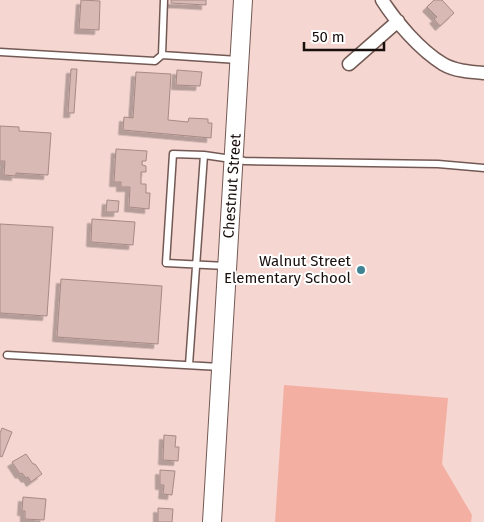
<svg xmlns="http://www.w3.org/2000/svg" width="484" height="522" font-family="'Fira Sans',sans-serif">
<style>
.green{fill:#f4afa3}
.building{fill:#d8b9b4;stroke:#a78a85;filter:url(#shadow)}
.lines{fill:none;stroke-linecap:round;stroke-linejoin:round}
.lane-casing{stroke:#735954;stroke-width:9}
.street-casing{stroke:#735954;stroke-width:15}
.secondary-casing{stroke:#735954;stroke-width:20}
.lane{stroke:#fff;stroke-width:6}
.street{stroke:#fff;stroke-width:12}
.secondary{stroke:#fff;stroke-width:18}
.poi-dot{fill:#408493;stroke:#fff;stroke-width:2}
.labels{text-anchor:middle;stroke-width:4;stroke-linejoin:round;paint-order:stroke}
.street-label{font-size:15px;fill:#180e0c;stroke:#fff}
.poi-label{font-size:15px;fill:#180e0c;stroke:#fff;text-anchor:end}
</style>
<defs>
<filter id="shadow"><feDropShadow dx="-4.5" dy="4.5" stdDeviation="0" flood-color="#0004"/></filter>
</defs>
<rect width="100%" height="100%" fill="#f5d6d0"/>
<path class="green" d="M 284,385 L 448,398 L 442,464 L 472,515 L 471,522 L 275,522 Z"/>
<path class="building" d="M 81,0 L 100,1 L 99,30 L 79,29 Z
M 171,0 L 206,0 L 206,5 L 171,3 Z
M 434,0 L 442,0 L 454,13 L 440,26 L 434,19 L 437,17 L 427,7 Z
M 71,69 L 77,69 L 74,113 L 68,113 Z
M 177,70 L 202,72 L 200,86 L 176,85 Z
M 136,72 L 171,74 L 168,120 L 188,122 L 189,118 L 208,119 L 208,123 L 212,123 L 211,138 L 123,130 L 124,117 L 133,118 Z
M 0,126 L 19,127 L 19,131 L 51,133 L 48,175 L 16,173 L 16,176 L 4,175 L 5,161 L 0,161 Z
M 116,149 L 147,151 L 146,161 L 142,161 L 142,165 L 146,166 L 146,172 L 141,172 L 141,184 L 146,184 L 146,193 L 150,193 L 149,209 L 129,207 L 130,187 L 121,187 L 121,182 L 114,182 Z
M 107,200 L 119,201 L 118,212 L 106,212 Z
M 92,219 L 135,222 L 133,245 L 91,242 Z
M 0,224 L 53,227 L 47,316 L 0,313 Z
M 61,279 L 162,286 L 158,344 L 57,337 Z
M 2,428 L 12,432 L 2,457 L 0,456 L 0,433 Z
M 164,435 L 176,436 L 175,447 L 179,447 L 178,461 L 163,460 Z
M 26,454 L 33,464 L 35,464 L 42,474 L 31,482 L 28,477 L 26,478 L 22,473 L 20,474 L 12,462 Z
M 160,470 L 175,471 L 172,495 L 163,494 L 164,485 L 160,485 Z
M 23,497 L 46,499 L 44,520 L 25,519 L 25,511 L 22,511 Z
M 158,508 L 173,509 L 172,522 L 158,522 Z"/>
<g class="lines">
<g class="lane-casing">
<path id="lane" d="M 0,52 L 155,61 L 162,55 L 238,60
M 162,55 L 164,0
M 226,266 L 166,263 L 173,154 L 204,155 L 245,161 L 438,164 L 484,168
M 7,355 L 220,367
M 189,365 L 204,155"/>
</g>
<g class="street-casing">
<path id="street" d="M 382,0 C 396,22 420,50 443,64 C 455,71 470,72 484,73
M 349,64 L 398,21"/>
</g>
<g class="secondary-casing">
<path id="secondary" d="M 212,522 L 243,0"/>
</g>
<use href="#lane" class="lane"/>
<use href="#street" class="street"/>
<use href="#secondary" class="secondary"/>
</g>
<circle class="poi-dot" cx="361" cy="270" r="5"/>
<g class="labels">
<g class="street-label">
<text transform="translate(232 186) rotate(-86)" y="5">Chestnut Street</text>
</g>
<g class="poi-label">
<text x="351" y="266">Walnut Street<tspan x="351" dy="17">Elementary School</tspan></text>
</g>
</g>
<path d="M304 42v8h80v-8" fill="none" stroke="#180e0c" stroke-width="2.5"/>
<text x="312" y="42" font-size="15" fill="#180e0c" stroke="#ffffff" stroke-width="4" paint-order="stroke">50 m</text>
</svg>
